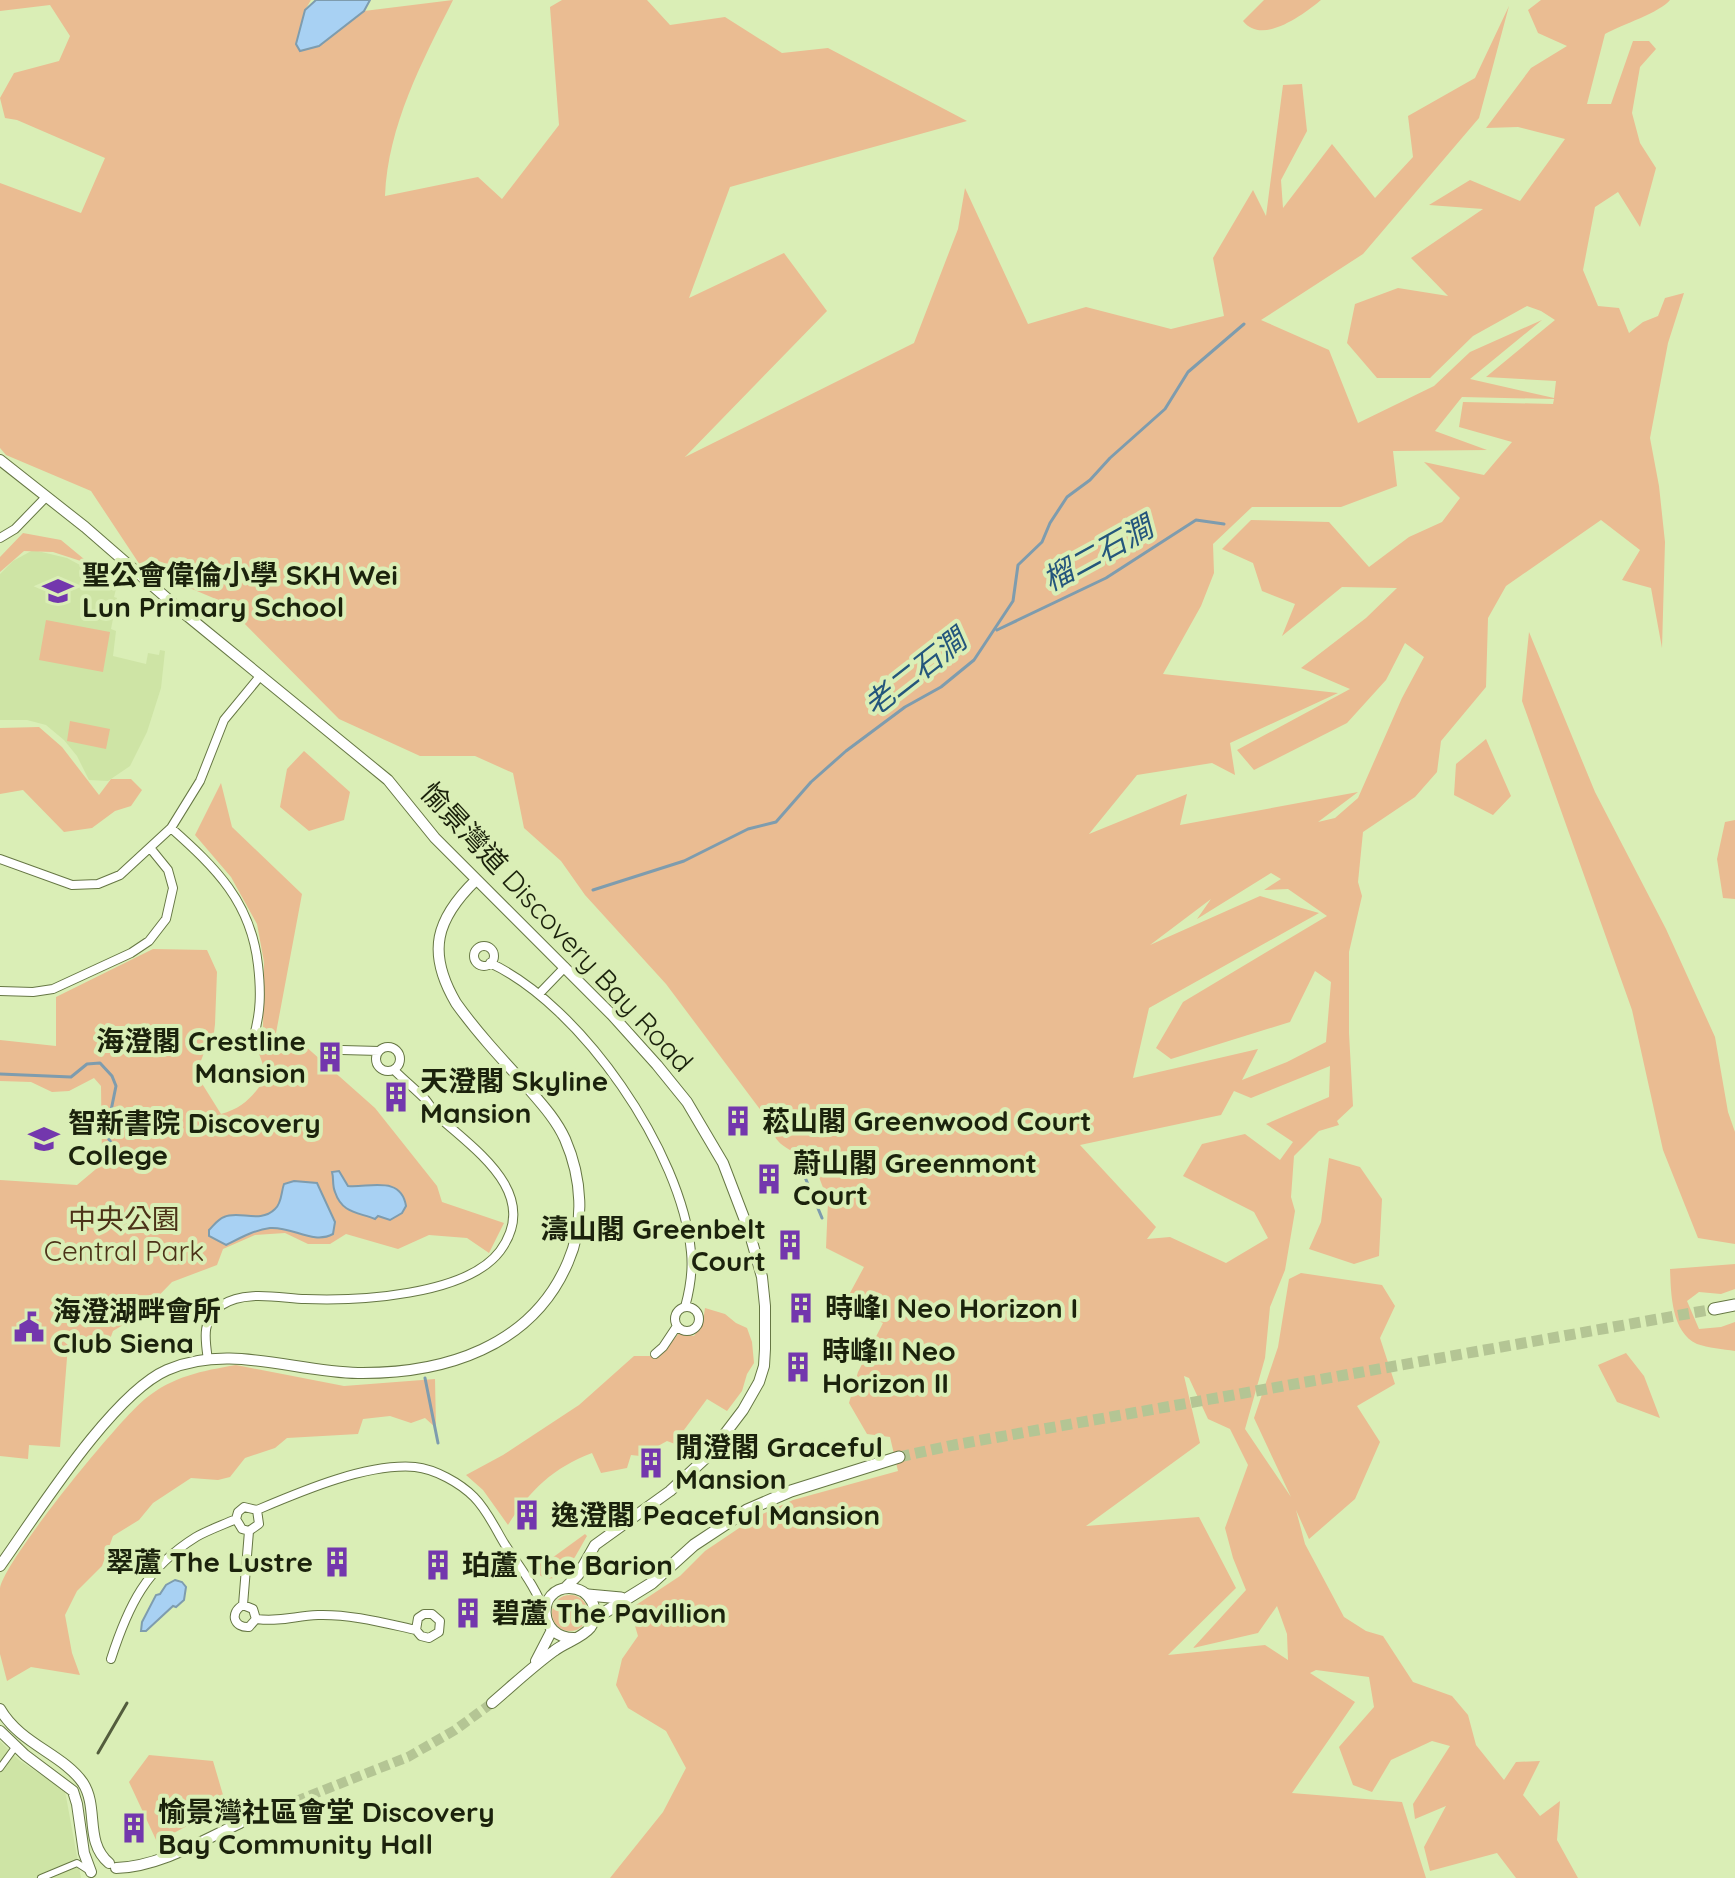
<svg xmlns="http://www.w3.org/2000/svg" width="1735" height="1878" font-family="Quicksand,'Noto Sans TC',sans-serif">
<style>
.built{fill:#cee4a5}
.green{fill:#eabc92;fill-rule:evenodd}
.water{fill:#a8d1f3;stroke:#7e9cae;stroke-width:2}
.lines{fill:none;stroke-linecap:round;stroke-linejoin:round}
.stream{stroke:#7e9cae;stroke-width:3}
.tertiary-tunnel{stroke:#b4c594;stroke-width:10;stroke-dasharray:10 5;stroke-linecap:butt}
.secondary-tunnel{stroke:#b4c594;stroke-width:11;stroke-dasharray:11 5.5;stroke-linecap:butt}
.pedestrian-casing{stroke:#674;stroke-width:8}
.minor-casing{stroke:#674;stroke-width:10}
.tertiary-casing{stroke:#674;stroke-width:12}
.secondary-casing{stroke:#674;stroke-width:13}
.pedestrian{stroke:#fff;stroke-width:6}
.minor{stroke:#fff;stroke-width:8}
.tertiary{stroke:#fff;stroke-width:10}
.secondary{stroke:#fff;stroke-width:11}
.rail{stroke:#535d3d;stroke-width:3}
.labels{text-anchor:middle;stroke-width:8;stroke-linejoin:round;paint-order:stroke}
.poi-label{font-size:28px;font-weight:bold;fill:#1b220c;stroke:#daeeb6;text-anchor:start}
.street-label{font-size:28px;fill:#1b220c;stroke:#daeeb6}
.park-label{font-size:28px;fill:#4c3218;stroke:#daeeb6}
.water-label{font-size:30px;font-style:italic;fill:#24567c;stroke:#daeeb6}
</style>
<rect width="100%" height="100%" fill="#daeeb6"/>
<path class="built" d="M 33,550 L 67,558 L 106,579 L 112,588 L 116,589 L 114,597 L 117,598 L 111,629 L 116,631 L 113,656 L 146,664 L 148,653 L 159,655 L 160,650 L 165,651 L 161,688 L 147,732 L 130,766 L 108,781 L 89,780 L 77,756 L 64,740 L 46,725 L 27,720 L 0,720 L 0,574 L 13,561 Z
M 0,1741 L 19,1760 L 65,1791 L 81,1878 L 0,1878 Z"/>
<path class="green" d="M 0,0 L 311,0 L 305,10 L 296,44 L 319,46 L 364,11 L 453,0 C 422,62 388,125 385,196 L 478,177 L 502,199 L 559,125 L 550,7 L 562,0 L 647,0 L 670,25 L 725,17 L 782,53 L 828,48 L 967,121 L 730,187 L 689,298 L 784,253 L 827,311 L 685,457 L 914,343 L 958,229 L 965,188 L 1028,324 L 1086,307 L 1171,329 L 1224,316 L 1213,258 L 1253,190 L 1266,216 L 1283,85 L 1302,84 L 1307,131 L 1281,180 L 1283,208 L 1332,144 L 1375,198 L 1413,157 L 1408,116 L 1475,78 L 1509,6 L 1479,118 L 1363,254 L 1261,320 L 1329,350 L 1358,423 L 1434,386 L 1470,352 L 1542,320 L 1470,379 L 1554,398 L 1556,381 L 1486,377 L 1555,320 L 1541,311 L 1527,306 L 1473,336 L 1430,378 L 1377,378 L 1347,343 L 1355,304 L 1398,288 L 1448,296 L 1411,258 L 1483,209 L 1429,205 L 1470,180 L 1520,201 L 1565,139 L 1518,127 L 1486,128 L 1531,68 L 1567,46 L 1538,33 L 1528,10 L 1541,0 L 1670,0 C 1661,12 1621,25 1605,34 L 1587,104 L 1611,104 L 1633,41 L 1649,41 L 1656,49 L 1640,67 L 1632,113 L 1640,143 L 1656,168 L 1640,227 L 1618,192 L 1595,207 L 1583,270 L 1598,306 L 1619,308 L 1629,333 L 1643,322 L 1658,316 L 1665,298 L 1684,293 L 1668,343 L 1650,438 L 1659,486 L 1665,542 L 1662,648 L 1651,588 L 1622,580 L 1640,550 L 1601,520 L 1506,586 L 1488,618 L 1486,687 L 1441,741 L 1437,772 L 1415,797 L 1363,832 L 1358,882 L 1362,896 L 1349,952 L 1349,1033 L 1353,1106 L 1337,1121 L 1339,1125 L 1319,1131 L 1294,1156 L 1291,1197 L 1295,1211 L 1285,1270 L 1270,1307 L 1265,1358 L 1245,1429 L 1291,1497 L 1254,1418 L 1278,1347 L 1289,1279 L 1301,1273 L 1382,1285 L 1395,1306 L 1380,1338 L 1395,1384 L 1357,1406 L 1380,1442 L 1355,1499 L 1309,1539 L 1296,1510 L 1305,1544 L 1344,1617 L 1366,1631 L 1383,1636 L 1413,1682 L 1452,1696 L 1468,1715 L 1476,1745 L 1504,1780 L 1516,1762 L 1540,1761 L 1523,1795 L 1540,1816 L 1560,1801 L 1557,1840 L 1578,1878 L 1516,1878 L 1497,1853 L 1430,1871 L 1424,1847 L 1446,1806 L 1415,1819 L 1413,1804 L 1450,1746 L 1432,1741 L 1391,1760 L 1372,1792 L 1353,1785 L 1339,1747 L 1374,1707 L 1369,1677 L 1316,1670 L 1310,1673 L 1355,1702 L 1292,1793 L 1402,1802 L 1426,1878 L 610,1878 L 663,1812 L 686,1768 L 666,1731 L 628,1708 L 616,1685 L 622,1659 L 638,1636 L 630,1609 L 680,1576 L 705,1551 L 754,1518 L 793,1500 L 898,1471 L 890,1437 L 867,1434 L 849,1403 L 858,1372 L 883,1323 L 844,1304 L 864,1267 L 826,1248 L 828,1201 L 813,1161 C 780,1146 777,1146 762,1112 L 666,984 L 585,895 L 561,861 L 524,828 L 513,773 L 475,756 L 420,756 L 339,719 L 223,602 L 142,568 L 91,491 L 6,455 L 0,448 L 0,183 L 81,213 L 105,158 L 17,120 L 5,118 L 0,98 L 14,73 L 59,61 L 70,36 L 50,5 L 0,11 ZM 1462,397 L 1554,399 L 1553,404 L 1463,402 L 1459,427 L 1512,442 L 1484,475 L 1424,462 L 1460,498 L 1442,522 L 1409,537 L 1369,567 L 1329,522 L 1251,520 L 1222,549 L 1253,563 L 1262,591 L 1295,604 L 1282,636 L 1342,587 L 1397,588 L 1366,618 L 1301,668 L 1350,689 L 1237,750 L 1254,770 L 1347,723 L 1386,680 L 1405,643 L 1424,657 L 1402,698 L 1358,798 L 1335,818 L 1318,822 L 1358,792 L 1180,825 L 1187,794 L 1089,834 L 1137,775 L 1212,763 L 1235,775 L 1230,743 L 1338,693 L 1163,674 L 1201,606 L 1214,573 L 1213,544 L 1252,507 L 1341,507 L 1397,486 L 1393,451 L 1487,450 L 1435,431 ZM 1271,873 L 1281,879 L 1264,890 L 1288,889 L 1327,916 L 1183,1002 L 1156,1048 L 1171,1059 L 1290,1022 L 1315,971 L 1331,982 L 1326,1042 L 1287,1062 L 1242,1080 L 1258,1049 L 1133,1078 L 1149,1008 L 1319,913 L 1260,896 L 1150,945 L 1211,899 L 1197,919 ZM 1330,1066 L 1329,1097 L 1266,1124 L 1293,1142 L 1280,1160 L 1245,1134 L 1202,1144 L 1183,1176 L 1254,1212 L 1268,1238 L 1226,1263 L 1170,1237 L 1147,1239 L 1156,1227 L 1080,1145 L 1221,1115 L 1234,1091 L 1251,1098 ZM 1184,1376 L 1189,1378 L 1208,1419 L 1230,1429 L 1248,1465 L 1225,1528 L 1233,1558 L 1246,1590 L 1193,1648 L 1258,1633 L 1277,1606 L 1287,1634 L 1288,1660 L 1265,1645 L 1168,1655 L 1236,1588 L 1199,1517 L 1086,1526 L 1200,1443 Z
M 1264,0 L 1321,0 C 1304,14 1262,46 1243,21 Z
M 23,533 L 61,540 L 90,564 L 53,552 L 24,551 L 0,572 L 0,557 Z
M 46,620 L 110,632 L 103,672 L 39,660 Z
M 1529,632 L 1595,792 L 1666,929 L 1715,1037 L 1728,1112 L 1735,1132 L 1735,1244 L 1698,1238 L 1663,1150 L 1632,1010 L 1522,701 Z
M 70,721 L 110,729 L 106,749 L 67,741 Z
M 39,727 L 62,747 L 99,795 L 111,779 L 131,779 L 142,790 L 131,806 L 115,811 L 92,828 L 64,832 L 23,790 L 0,794 L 0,728 Z
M 1486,739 L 1511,796 L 1493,815 L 1454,795 L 1456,764 Z
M 304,751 L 350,792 L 344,820 L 309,831 L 280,807 L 287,769 Z
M 221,783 L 232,827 L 302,894 L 276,1033 L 304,1045 L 375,1108 L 437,1186 L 442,1202 L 504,1223 L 489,1253 L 467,1238 L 429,1235 L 398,1249 L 346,1234 L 330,1244 L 308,1244 L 285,1233 L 255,1235 L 223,1249 L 217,1265 L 172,1282 L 141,1314 L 113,1331 L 109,1342 L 83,1356 L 68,1340 L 62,1340 L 68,1345 L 60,1447 L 29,1445 L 28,1459 L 0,1456 L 0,1180 L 77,1185 L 102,1164 L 101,1086 L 94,1078 L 69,1091 L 52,1092 L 31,1082 L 0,1081 L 0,1040 L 56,1046 L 56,997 L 153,949 L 207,950 L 217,972 L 215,1024 L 213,1041 L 205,1050 L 196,1074 L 221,1114 C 244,1108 254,1095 267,1076 L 257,1048 L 263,1027 L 264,962 L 257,924 L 231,877 L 195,835 Z
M 1735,820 L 1735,899 L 1723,898 L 1717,859 L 1725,822 Z
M 1329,1158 L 1360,1167 L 1382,1199 L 1379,1256 L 1354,1264 L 1309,1249 L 1321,1222 Z
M 1735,1264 L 1735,1289 L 1721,1294 L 1699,1292 L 1687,1301 L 1699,1329 L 1721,1327 L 1735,1322 L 1735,1351 C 1723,1349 1708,1348 1697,1344 C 1671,1332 1671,1293 1670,1269 Z
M 705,1308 L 725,1314 L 736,1323 L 747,1328 L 752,1342 L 754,1363 L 747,1374 L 742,1391 L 727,1411 L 707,1399 L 681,1434 L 680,1440 L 675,1444 L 667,1441 L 640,1456 L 631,1455 L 627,1468 L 601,1473 L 592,1453 C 554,1467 529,1491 508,1525 L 483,1490 L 466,1475 L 503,1455 L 579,1405 L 634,1356 L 660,1356 L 679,1333 L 694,1336 L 703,1321 Z
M 1626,1353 L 1644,1376 L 1660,1418 L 1617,1402 L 1598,1365 Z
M 236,1365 L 344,1386 L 435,1379 L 436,1428 L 425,1418 L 411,1423 L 390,1416 L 363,1419 L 358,1434 L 287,1438 L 275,1448 L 245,1458 L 230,1477 L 218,1480 L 191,1478 L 153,1503 L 139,1520 L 113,1536 L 102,1566 L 77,1591 L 65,1615 L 72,1653 L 80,1675 L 31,1667 L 7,1681 L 0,1654 L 0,1588 C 6,1558 118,1421 145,1399 C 173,1376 202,1371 236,1365 Z
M 585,1534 L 587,1536 C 574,1558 556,1601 529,1564 L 539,1557 L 543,1559 L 552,1558 Z
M552 1613a18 18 0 1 1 36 0a18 18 0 1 1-36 0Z
M 149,1755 L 213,1761 L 226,1805 L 157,1842 L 129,1782 Z"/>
<path class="water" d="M 316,0 L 370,0 L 364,11 L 319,46 L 300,51 L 296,44 L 305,10 Z
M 339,1171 L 348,1186 C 369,1188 401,1175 406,1206 L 402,1213 L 390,1220 L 378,1216 L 375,1219 C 357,1212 342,1213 335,1192 C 332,1185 334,1179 332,1172 Z
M 294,1181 L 317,1183 L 335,1222 L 333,1234 C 313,1245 292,1226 270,1228 C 254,1230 240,1238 226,1245 L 209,1236 L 209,1230 C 214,1225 218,1219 224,1217 C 239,1210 260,1224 275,1209 C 282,1203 281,1192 284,1184 Z
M 175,1580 L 182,1582 L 186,1587 L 184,1600 L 176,1607 L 173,1606 L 146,1631 L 141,1631 L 142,1622 L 156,1595 L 160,1594 L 166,1585 Z"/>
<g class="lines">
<path class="stream" d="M 997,630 L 1106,578 L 1196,520 L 1224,524
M 593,890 L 684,861 L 748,829 L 776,822 L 811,782 L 846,751 L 905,707 L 941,687 L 974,660 L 1013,601 L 1018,565 L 1042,542 L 1050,523 L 1067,497 L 1090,480 L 1110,458 L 1165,409 L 1188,372 L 1244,324
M 0,1074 L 71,1077 L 87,1064 L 100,1063 L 112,1076 L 116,1086 L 106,1135 L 119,1154
M 797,1158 L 822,1218
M 425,1378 L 438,1443"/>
<path class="tertiary-tunnel" d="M 240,1823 L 408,1757 L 455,1730 L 492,1703"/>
<path class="secondary-tunnel" d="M 899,1457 L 954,1445 L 1714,1309"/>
<g class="pedestrian-casing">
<path id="pedestrian" d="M 0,1768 L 16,1746
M 41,1878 L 77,1863 L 91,1872"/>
</g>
<g class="minor-casing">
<path id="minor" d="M 0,538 L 15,529 L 46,497
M 171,828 C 216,868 251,902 258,965 C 261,991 261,1013 253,1039
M 0,859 L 72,885 L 98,884 L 120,875 L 171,828 L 200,781 L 224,720 L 261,675
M474 956a10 10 0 1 1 20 0a10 10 0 1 1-20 0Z
M 490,963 C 581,1005 682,1152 691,1252 C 693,1271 690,1289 685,1307
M 0,991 L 33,992 L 53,989 L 131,953 L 149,941 L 166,919 L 173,888 L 168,870 L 151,849
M 539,994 L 565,967
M376 1059a12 12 0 1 1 24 0a12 12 0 1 1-24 0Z
M 342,1050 L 379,1051
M675 1319a12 12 0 1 1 24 0a12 12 0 1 1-24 0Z
M 655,1354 L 663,1347 L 677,1326
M 208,1360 C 205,1339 201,1319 222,1305 C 244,1290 280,1298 305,1299 C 357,1301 466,1296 500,1251 C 542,1194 475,1150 440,1118 C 434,1112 430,1105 425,1099 C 415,1089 404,1080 394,1070
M 249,1531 L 242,1529 L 236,1519 L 238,1512 L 244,1507 L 257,1510 C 302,1491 367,1463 415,1467 C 435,1469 460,1483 474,1497 C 487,1510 495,1528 504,1543 C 518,1565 536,1587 544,1611
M 249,1531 L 243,1605 C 229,1613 234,1628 249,1627 L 256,1619
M 249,1531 L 259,1524 L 257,1510
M 243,1605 L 253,1609 L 256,1619
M 256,1619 C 283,1622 294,1616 318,1615 C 351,1614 384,1623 416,1630 L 421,1636 L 429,1638 L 439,1632 L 440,1621 L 432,1614 L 424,1614 L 418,1618 L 416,1630
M 111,1659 C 128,1606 146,1568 196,1537 C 208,1530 223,1525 236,1519"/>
</g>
<g class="tertiary-casing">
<path id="tertiary" d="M 0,460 L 85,527 L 185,614 L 388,780 L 435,838 L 612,1015 L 657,1065 L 687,1102 L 723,1163 L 749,1231 L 762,1277 L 765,1306 L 765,1349 L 764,1366 L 759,1382 L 743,1410 L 708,1456 L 670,1491 L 595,1545 L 578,1575 L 565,1588
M 0,1566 C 37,1514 112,1394 167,1370 C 229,1343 294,1372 358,1373 C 444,1374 532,1347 568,1262 C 585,1223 582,1178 565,1139 C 555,1117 538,1100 522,1081 C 499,1056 476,1031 456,1003 C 426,952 436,919 476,880
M 536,1661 L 552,1630
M 492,1703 C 512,1686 532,1667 554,1651 C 564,1643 582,1638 590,1628 C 602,1611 590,1588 569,1588 C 537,1588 537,1638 574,1638
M 0,1709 C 20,1744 63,1754 83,1783 C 99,1808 84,1842 109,1863
M 0,1731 L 25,1755 L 73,1791 L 77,1804 L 84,1853 L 91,1872
M 116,1868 C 158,1867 202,1841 240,1823"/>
</g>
<g class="secondary-casing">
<path id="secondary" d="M 1714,1309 L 1735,1305
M 588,1595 L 621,1598
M 594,1619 L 652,1583 L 694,1545 L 747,1510 L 791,1491 L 899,1457"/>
</g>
<use href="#pedestrian" class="pedestrian"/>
<use href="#minor" class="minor"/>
<use href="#tertiary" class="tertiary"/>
<use href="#secondary" class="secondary"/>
<path class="rail" d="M 98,1753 L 127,1703"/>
</g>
<defs>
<g id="school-bare" transform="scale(2.4)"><path d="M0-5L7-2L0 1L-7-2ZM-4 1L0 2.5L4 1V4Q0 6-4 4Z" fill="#7337ad" stroke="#daeeb6" stroke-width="2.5" paint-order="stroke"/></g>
<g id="building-bare" transform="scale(2.4)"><path d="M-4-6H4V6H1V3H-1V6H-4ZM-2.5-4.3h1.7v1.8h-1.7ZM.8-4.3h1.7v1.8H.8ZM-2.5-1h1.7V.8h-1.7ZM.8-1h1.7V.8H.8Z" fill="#7337ad" stroke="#daeeb6" stroke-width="2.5" paint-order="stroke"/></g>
<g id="civic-bare" transform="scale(2.4)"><path d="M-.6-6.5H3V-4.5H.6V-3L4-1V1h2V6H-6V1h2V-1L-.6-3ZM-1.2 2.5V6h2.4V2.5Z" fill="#7337ad" stroke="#daeeb6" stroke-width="2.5" paint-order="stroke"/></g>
</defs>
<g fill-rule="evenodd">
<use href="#school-bare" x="58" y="591"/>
<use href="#building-bare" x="330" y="1057"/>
<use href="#building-bare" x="396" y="1097"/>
<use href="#building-bare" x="738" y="1121"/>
<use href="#school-bare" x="44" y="1139"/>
<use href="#building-bare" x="769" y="1179"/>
<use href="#building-bare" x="790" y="1245"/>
<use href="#building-bare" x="801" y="1308"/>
<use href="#civic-bare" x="29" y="1327"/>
<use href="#building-bare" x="798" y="1367"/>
<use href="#building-bare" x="651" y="1463"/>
<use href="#building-bare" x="527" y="1515"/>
<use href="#building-bare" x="337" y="1562"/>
<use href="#building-bare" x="438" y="1565"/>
<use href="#building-bare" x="468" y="1613"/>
<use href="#building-bare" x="134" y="1828"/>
</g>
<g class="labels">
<g class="poi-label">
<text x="82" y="585">聖公會偉倫小學 SKH Wei<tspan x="82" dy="32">Lun Primary School</tspan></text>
<text x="306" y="1051" text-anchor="end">海澄閣 Crestline<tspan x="306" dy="32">Mansion</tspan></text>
<text x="420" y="1091">天澄閣 Skyline<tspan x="420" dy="32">Mansion</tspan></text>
<text x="762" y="1131">菘山閣 Greenwood Court</text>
<text x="68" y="1133">智新書院 Discovery<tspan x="68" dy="32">College</tspan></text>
<text x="793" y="1173">蔚山閣 Greenmont<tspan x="793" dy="32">Court</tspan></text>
<text x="766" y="1239" text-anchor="end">濤山閣 Greenbelt<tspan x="766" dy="32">Court</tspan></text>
<text x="825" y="1318">時峰I Neo Horizon I</text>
<text x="53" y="1321">海澄湖畔會所<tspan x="53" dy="32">Club Siena</tspan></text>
<text x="822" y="1361">時峰II Neo<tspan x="822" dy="32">Horizon II</tspan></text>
<text x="675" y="1457">閒澄閣 Graceful<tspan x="675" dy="32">Mansion</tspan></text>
<text x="551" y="1525">逸澄閣 Peaceful Mansion</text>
<text x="313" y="1572" text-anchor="end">翠蘆 The Lustre</text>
<text x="462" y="1575">珀蘆 The Barion</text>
<text x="492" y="1623">碧蘆 The Pavillion</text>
<text x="158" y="1822">愉景灣社區會堂 Discovery<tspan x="158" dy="32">Bay Community Hall</tspan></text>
</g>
<g class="street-label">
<text transform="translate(557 927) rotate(47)" y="10">愉景灣道 Discovery Bay Road</text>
</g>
<g class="park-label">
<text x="124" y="1229">中央公園<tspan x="124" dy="32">Central Park</tspan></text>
</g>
<g class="water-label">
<text transform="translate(1098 554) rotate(-29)" y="10">榴二石澗</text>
<text transform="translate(915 673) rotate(-38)" y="10">老二石澗</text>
</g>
</g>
</svg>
